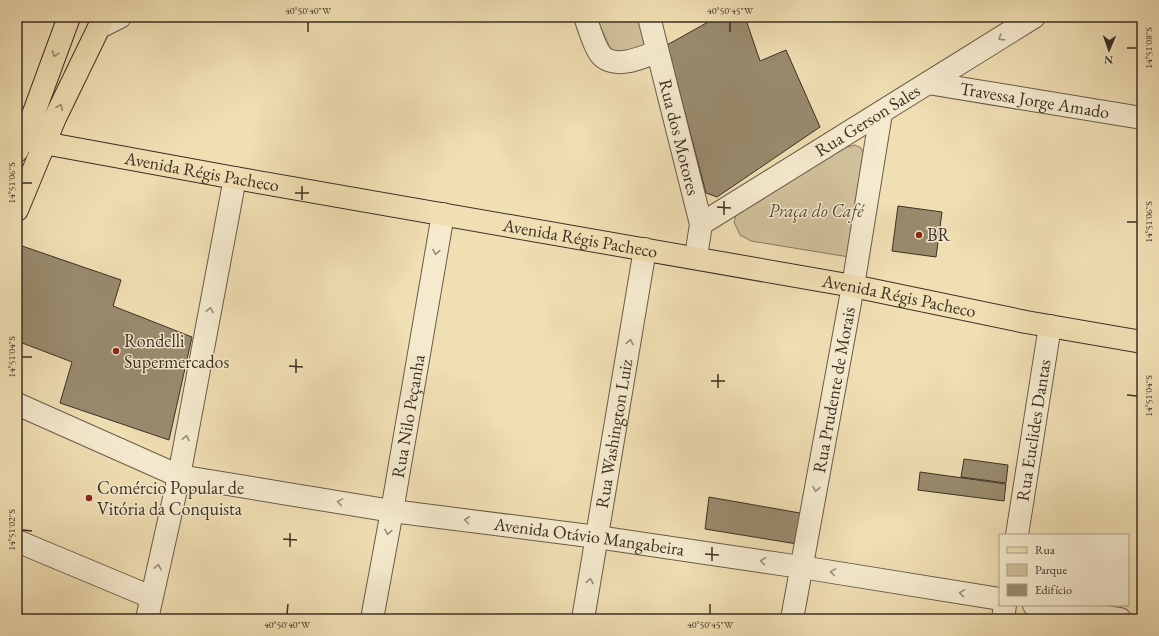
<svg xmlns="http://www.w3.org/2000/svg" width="1159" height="636" font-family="'EB Garamond',serif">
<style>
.green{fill:#d1c19b;stroke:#867860}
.building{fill:#998b6e;stroke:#3b3024}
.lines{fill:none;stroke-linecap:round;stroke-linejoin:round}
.minor-casing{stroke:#685c48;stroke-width:24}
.major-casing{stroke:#3b3024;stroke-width:24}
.minor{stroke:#f5eace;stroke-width:22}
.major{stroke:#f0dfb3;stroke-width:22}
.oneway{stroke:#988d79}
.oneway2{stroke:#96886c}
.ticks{fill:none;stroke:#3b3024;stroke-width:1.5}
.poi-dot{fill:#8f2418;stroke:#f5eace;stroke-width:1.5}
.labels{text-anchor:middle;stroke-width:3;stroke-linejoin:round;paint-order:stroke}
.street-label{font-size:18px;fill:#3b3024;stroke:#f5eace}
.park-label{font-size:18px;font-style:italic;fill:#594d3c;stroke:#f5eace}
.poi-label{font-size:18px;fill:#3b3024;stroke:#f5eace;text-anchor:start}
.neatline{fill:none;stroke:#3b3024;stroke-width:1.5}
.ticks-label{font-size:10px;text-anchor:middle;fill:#3b3024}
</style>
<rect width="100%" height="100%" fill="#f0dfb3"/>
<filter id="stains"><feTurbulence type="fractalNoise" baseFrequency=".005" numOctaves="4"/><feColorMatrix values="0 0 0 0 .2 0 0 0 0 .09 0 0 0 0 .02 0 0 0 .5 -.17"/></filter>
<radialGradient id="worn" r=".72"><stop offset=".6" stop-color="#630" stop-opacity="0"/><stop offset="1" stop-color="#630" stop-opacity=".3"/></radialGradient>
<path class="green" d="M 596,17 L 640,17 L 646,47 L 618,57 L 612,52 Z
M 855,145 L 861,148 L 864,155 L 849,257 L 751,241 L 740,235 L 734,222 L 738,209 L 847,147 Z"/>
<path class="building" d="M 717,17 L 745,17 L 760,61 L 786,50 L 820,127 L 717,197 L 706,193 L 667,45 Z
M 898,206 L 942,212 L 936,257 L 892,251 Z
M 22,246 L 121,280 L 113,306 L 192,337 L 169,440 L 60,403 L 72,362 L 17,341 L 17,261 Z
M 964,459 L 1008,465 L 1006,483 L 961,477 Z
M 920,472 L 1006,484 L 1004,501 L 918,490 Z
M 709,497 L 800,513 L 797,544 L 705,529 Z"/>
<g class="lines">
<g class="minor-casing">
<g id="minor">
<path d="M 585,17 C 589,27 595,50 603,57 C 618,69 642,57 657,52"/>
<path id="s1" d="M 649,17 L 701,224 L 696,257"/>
<path d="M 100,27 L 120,17"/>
<path id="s2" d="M 928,83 L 1142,118"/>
<path id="s3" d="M 701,224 L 1034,17"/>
<path id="s4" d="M 17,404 L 179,476 L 392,511 L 597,537 L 801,567 L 1000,599"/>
<path id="s5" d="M 1017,535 L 1050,326"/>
<path d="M 17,541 L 151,597"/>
<path d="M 1034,605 L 1120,619"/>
<path d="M 147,619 L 179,476 L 235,178"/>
<path id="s6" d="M 372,619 L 392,511 L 443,214"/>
<path id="s7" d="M 583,619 L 645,249"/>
<path id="s8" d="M 792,619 L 853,286 L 881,113"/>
<path d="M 1003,619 L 1005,605"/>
</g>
</g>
<g class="major-casing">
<g id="major">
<path id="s9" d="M 22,139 L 235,178 L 853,286 L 1026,322 L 1142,342"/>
<path d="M 17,151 L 33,115 L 69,17"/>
<path d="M 17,210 L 55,118 L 104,17"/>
</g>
</g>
<use href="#minor" class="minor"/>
<use href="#major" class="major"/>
</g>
<defs><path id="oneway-chevron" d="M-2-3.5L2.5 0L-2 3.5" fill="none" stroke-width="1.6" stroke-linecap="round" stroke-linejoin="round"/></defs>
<g class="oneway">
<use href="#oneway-chevron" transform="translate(1001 38) rotate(148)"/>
<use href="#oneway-chevron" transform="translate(436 252) rotate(100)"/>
<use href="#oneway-chevron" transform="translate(210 310) rotate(-79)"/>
<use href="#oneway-chevron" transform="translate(630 342) rotate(-80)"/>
<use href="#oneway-chevron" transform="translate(186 438) rotate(-79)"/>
<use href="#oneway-chevron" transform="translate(816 489) rotate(100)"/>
<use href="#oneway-chevron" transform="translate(340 502) rotate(-171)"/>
<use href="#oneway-chevron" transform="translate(467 520) rotate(-173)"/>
<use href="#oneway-chevron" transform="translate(388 532) rotate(101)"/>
<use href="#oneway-chevron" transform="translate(763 561) rotate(-172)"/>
<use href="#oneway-chevron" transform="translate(158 567) rotate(-77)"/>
<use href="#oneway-chevron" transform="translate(833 572) rotate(-171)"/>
<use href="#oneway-chevron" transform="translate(590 581) rotate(-80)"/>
<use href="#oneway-chevron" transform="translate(962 593) rotate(-171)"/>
</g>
<g class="oneway2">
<use href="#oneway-chevron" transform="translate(55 54) rotate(110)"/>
<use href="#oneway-chevron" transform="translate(60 107) rotate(-65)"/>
</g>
<path class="ticks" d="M 308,32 L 308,22M 730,32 L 730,22M 1127,48 L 1137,48M 22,183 L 32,183M 295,193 L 309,193M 302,200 L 302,186M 717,207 L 731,208M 724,215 L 724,201M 1127,222 L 1137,222M 22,357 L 32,357M 289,366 L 303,367M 296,373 L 296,359M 711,381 L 725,381M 718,388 L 718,374M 1127,395 L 1137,396M 22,530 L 32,531M 283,539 L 297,540M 290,547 L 290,533M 705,554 L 719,555M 712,561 L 712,547M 287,614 L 288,604M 710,614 L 710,604"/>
<g class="poi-dot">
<circle cx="919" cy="235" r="4"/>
<circle cx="116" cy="351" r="4"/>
<circle cx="89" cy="498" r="4"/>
</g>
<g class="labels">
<g class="street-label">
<text dy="6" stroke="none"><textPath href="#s2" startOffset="108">Travessa Jorge Amado</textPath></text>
<text dy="6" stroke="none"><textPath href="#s3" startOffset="196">Rua Gerson Sales</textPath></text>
<text dy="6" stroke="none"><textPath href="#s1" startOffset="124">Rua dos Motores</textPath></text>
<text dy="6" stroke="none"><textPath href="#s9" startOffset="183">Avenida Régis Pacheco</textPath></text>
<text dy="6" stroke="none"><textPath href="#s9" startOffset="567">Avenida Régis Pacheco</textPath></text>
<text dy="6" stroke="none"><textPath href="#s9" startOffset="891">Avenida Régis Pacheco</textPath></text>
<text dy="6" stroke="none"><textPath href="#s8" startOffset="233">Rua Prudente de Morais</textPath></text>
<text dy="6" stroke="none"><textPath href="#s6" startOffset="206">Rua Nilo Peçanha</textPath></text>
<text dy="6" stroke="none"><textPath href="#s5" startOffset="106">Rua Euclides Dantas</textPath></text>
<text dy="6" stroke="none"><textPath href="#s7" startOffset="188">Rua Washington Luiz</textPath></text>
<text dy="6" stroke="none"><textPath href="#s4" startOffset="592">Avenida Otávio Mangabeira</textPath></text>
</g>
<g class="park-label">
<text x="816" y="217">Praça do Café</text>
</g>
<g class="poi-label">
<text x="927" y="241">BR</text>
<text x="124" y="347">Rondelli<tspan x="124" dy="21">Supermercados</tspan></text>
<text x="97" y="494">Comércio Popular de<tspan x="97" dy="21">Vitória da Conquista</tspan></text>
</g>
</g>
<rect width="1159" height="636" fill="none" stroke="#f0dfb3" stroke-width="44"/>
<rect x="999" y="534" width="130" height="72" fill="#f5eace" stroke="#aba08a"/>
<rect x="1007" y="547" width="20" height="6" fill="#f0dfb3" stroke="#aba08a"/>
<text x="1035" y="554" font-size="12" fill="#3b3024">Rua</text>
<rect x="1007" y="564" width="20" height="12" fill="#d1c19b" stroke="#aba08a"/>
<text x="1035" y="574" font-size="12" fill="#3b3024">Parque</text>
<rect x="1007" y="584" width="20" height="12" fill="#998b6e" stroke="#aba08a"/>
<text x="1035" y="594" font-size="12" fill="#3b3024">Edifício</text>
<g transform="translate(1109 50) rotate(182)" stroke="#f5eace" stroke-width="3" paint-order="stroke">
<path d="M0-3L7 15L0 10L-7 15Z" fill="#3b3024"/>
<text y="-6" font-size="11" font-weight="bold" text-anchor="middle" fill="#3b3024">N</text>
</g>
<rect x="22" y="22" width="1115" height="592" class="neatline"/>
<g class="ticks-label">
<text x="308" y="14">40°50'40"W</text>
<text x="730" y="14">40°50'45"W</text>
<text transform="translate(1148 48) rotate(-90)" y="4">14°51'08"S</text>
<text transform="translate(11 183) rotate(-90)" y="4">14°51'06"S</text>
<text transform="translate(1148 222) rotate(-90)" y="4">14°51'06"S</text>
<text transform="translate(11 357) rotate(-90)" y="4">14°51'04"S</text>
<text transform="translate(1148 396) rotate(-90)" y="4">14°51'04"S</text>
<text transform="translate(11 530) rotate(-90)" y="4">14°51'02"S</text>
<text x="287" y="628">40°50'40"W</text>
<text x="710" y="628">40°50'45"W</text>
</g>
<rect width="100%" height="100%" filter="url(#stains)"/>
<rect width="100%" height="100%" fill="url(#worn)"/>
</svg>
